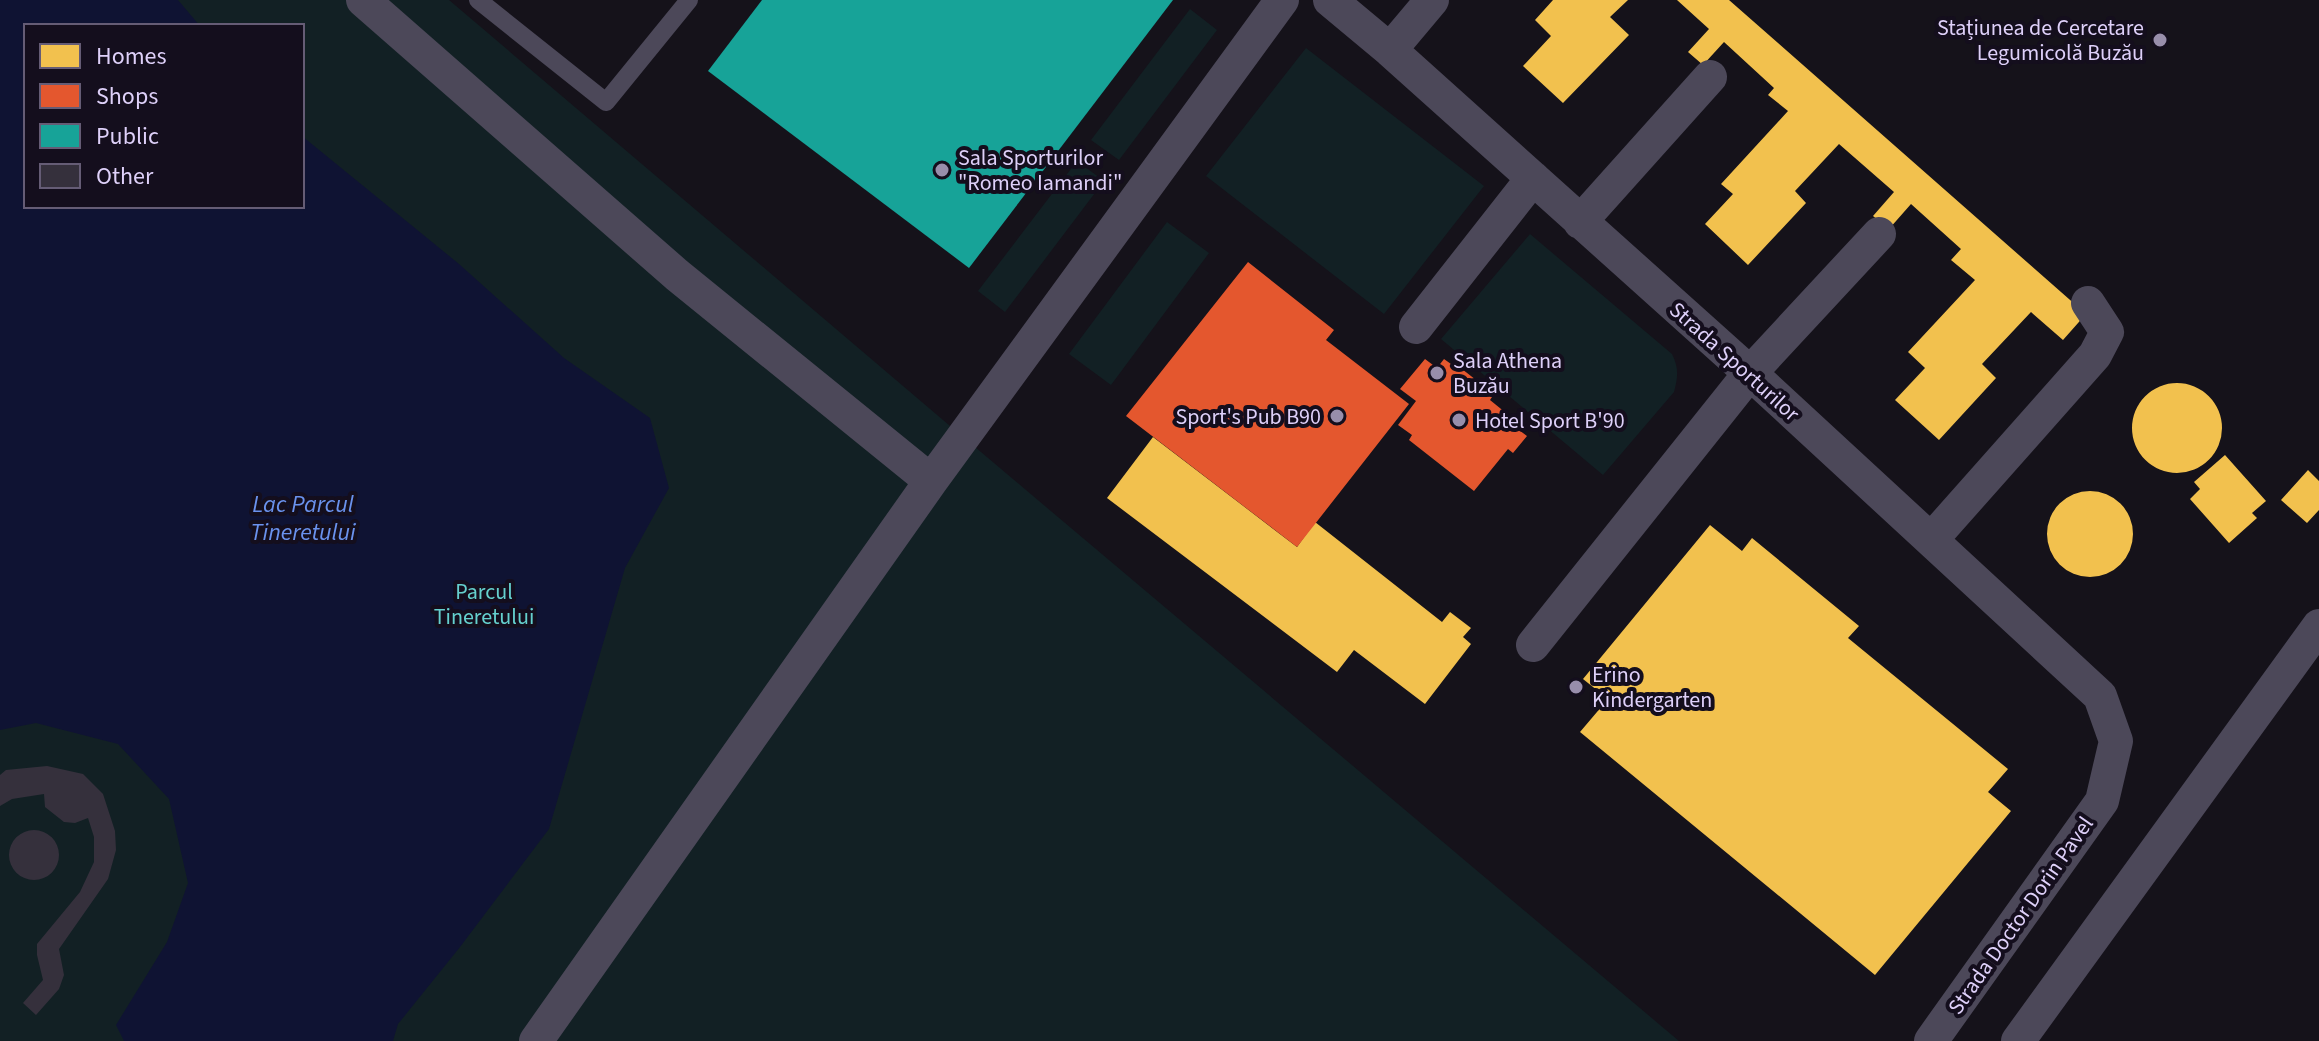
<svg xmlns="http://www.w3.org/2000/svg" width="2319" height="1041" font-family="'Source Sans 3',sans-serif">
<style>
.green{fill:#122024;fill-rule:evenodd}
.water{fill:#0f1333}
.homes{fill:#f2c14e}
.shops{fill:#e4572e}
.public{fill:#17a398}
.building{fill:#35303c}
.lines{fill:none;stroke-linecap:round;stroke-linejoin:round}
.lane{stroke:#4c4859;stroke-width:18}
.street{stroke:#4c4859;stroke-width:34}
.poi-dot{fill:#988eab;stroke:#140e1d;stroke-width:3}
.labels{text-anchor:middle;stroke-width:8;stroke-linejoin:round;paint-order:stroke}
.poi-label{font-size:22px;fill:#ded0f9;stroke:#140e1d;text-anchor:start}
.street-label{font-size:22px;fill:#ded0f9;stroke:#140e1d}
.park-label{font-size:22px;fill:#65d0ce;stroke:#140e1d}
.water-label{font-size:24px;font-style:italic;fill:#6a92ed;stroke:#140e1d}
</style>
<rect width="100%" height="100%" fill="#15121a"/>
<path class="green" d="M 0,0 L 449,0 L 943,420 L 1679,1041 L 0,1041 ZM 26,26 L 302,26 L 302,206 L 26,206 Z
M 1190,9 L 1217,30 L 1119,160 L 1091,140 Z
M 1306,48 L 1484,186 L 1384,314 L 1206,176 Z
M 1077,161 L 1104,181 L 1005,312 L 978,291 Z
M 1167,222 L 1209,253 L 1111,385 L 1069,354 Z
M 1530,234 L 1672,354 C 1679,368 1678,377 1674,392 L 1603,475 L 1441,339 Z"/>
<path class="water" d="M 0,0 L 178,0 L 200,26 L 26,26 L 26,206 L 302,206 L 302,136 L 459,264 L 564,358 L 650,418 L 669,488 L 625,568 L 549,829 L 460,947 L 398,1024 L 393,1041 L 124,1041 L 116,1025 L 167,942 L 188,883 L 169,799 L 118,744 L 36,723 L 0,730 Z"/>
<path class="homes" d="M 1553,0 L 1628,0 L 1610,17 L 1629,35 L 1563,103 L 1523,66 L 1551,36 L 1535,20 Z
M 1677,0 L 1729,0 L 2086,314 L 2063,340 L 2031,312 L 1982,364 L 1996,378 L 1939,440 L 1895,400 L 1925,368 L 1908,352 L 1975,280 L 1951,260 L 1961,249 L 1911,204 L 1889,229 L 1873,216 L 1894,192 L 1839,144 L 1795,191 L 1806,203 L 1748,265 L 1705,224 L 1733,194 L 1721,184 L 1788,111 L 1768,95 L 1774,88 L 1724,42 L 1703,65 L 1688,52 L 1709,29 Z
M2132 428a45 45 0 1 1 90 0a45 45 0 1 1-90 0Z
M 1153,437 L 1297,547 L 1315,522 L 1442,622 L 1450,612 L 1471,628 L 1463,637 L 1471,644 L 1425,704 L 1354,650 L 1337,672 L 1107,498 Z
M 2225,455 L 2266,501 L 2252,513 L 2257,518 L 2229,543 L 2190,499 L 2200,489 L 2194,482 Z
M 2308,470 L 2319,481 L 2319,510 L 2307,523 L 2281,500 Z
M2047 534a43 43 0 1 1 86 0a43 43 0 1 1-86 0Z
M 1710,525 L 1742,551 L 1752,538 L 1859,626 L 1848,638 L 2008,769 L 1988,792 L 2011,811 L 1875,975 L 1580,732 L 1608,699 L 1583,679 Z"/>
<path class="shops" d="M 1248,262 L 1334,330 L 1326,340 L 1409,404 L 1297,547 L 1126,416 Z
M 1425,359 L 1437,368 L 1444,359 L 1451,364 L 1453,362 L 1494,394 L 1490,400 L 1522,426 L 1519,430 L 1527,436 L 1513,453 L 1508,449 L 1474,491 L 1409,440 L 1412,435 L 1398,425 L 1416,401 L 1400,389 Z"/>
<path class="public" d="M 762,0 L 1173,0 L 969,268 L 708,71 Z"/>
<path class="building" d="M 47,766 L 83,774 L 103,794 L 115,831 L 116,850 L 108,879 L 59,949 L 64,975 L 59,989 L 36,1015 L 23,1003 L 43,980 L 37,955 L 37,944 L 80,892 L 94,862 L 94,837 L 88,818 L 75,823 L 64,822 L 45,807 L 44,794 L 12,799 L 0,806 L 0,775 L 6,770 Z
M9 855a25 25 0 1 1 50 0a25 25 0 1 1-50 0Z"/>
<g class="lines">
<path class="lane" d="M 478,0 L 606,102 L 689,0"/>
<path class="street" d="M 363,0 L 677,275 L 931,481
M 1330,0 L 1390,50 L 1750,373 L 2100,696 L 2116,741 L 2102,801 L 1931,1041
M 1390,50 L 1432,0
M 1580,222 L 1710,77
M 1416,327 L 1533,178
M 1931,540 L 2095,355 L 2107,332 L 2088,303
M 1533,645 L 1750,373 L 1879,234
M 536,1041 L 931,481 L 1282,0
M 2018,1041 L 2319,626"/>
</g>
<g class="poi-dot">
<circle cx="2160" cy="40" r="8"/>
<circle cx="942" cy="170" r="8"/>
<circle cx="1437" cy="373" r="8"/>
<circle cx="1337" cy="416" r="8"/>
<circle cx="1459" cy="420" r="8"/>
<circle cx="1576" cy="687" r="8"/>
</g>
<g class="labels">
<g class="poi-label">
<text x="2144" y="35" text-anchor="end">Stațiunea de Cercetare<tspan x="2144" dy="25">Legumicolă Buzău</tspan></text>
<text x="958" y="165">Sala Sporturilor<tspan x="958" dy="25">"Romeo Iamandi"</tspan></text>
<text x="1453" y="368">Sala Athena<tspan x="1453" dy="25">Buzău</tspan></text>
<text x="1321" y="424" text-anchor="end">Sport's Pub B90</text>
<text x="1475" y="428">Hotel Sport B'90</text>
<text x="1592" y="682">Erino<tspan x="1592" dy="25">Kindergarten</tspan></text>
</g>
<g class="street-label">
<text transform="translate(1735 361) rotate(42)" y="8">Strada Sporturilor</text>
<text transform="translate(2020 915) rotate(-55)" y="8">Strada Doctor Dorin Pavel</text>
</g>
<g class="park-label">
<text x="484" y="599">Parcul<tspan x="484" dy="25">Tineretului</tspan></text>
</g>
<g class="water-label">
<text x="303" y="512">Lac Parcul<tspan x="303" dy="28">Tineretului</tspan></text>
</g>
</g>
<rect x="24" y="24" width="280" height="184" fill="#140e1d" stroke="#655c75" stroke-width="2"/>
<rect x="40" y="44" width="40" height="24" fill="#f2c14e" stroke="#655c75" stroke-width="2"/>
<text x="96" y="64" font-size="24" fill="#ded0f9">Homes</text>
<rect x="40" y="84" width="40" height="24" fill="#e4572e" stroke="#655c75" stroke-width="2"/>
<text x="96" y="104" font-size="24" fill="#ded0f9">Shops</text>
<rect x="40" y="124" width="40" height="24" fill="#17a398" stroke="#655c75" stroke-width="2"/>
<text x="96" y="144" font-size="24" fill="#ded0f9">Public</text>
<rect x="40" y="164" width="40" height="24" fill="#35303c" stroke="#655c75" stroke-width="2"/>
<text x="96" y="184" font-size="24" fill="#ded0f9">Other</text>
</svg>
